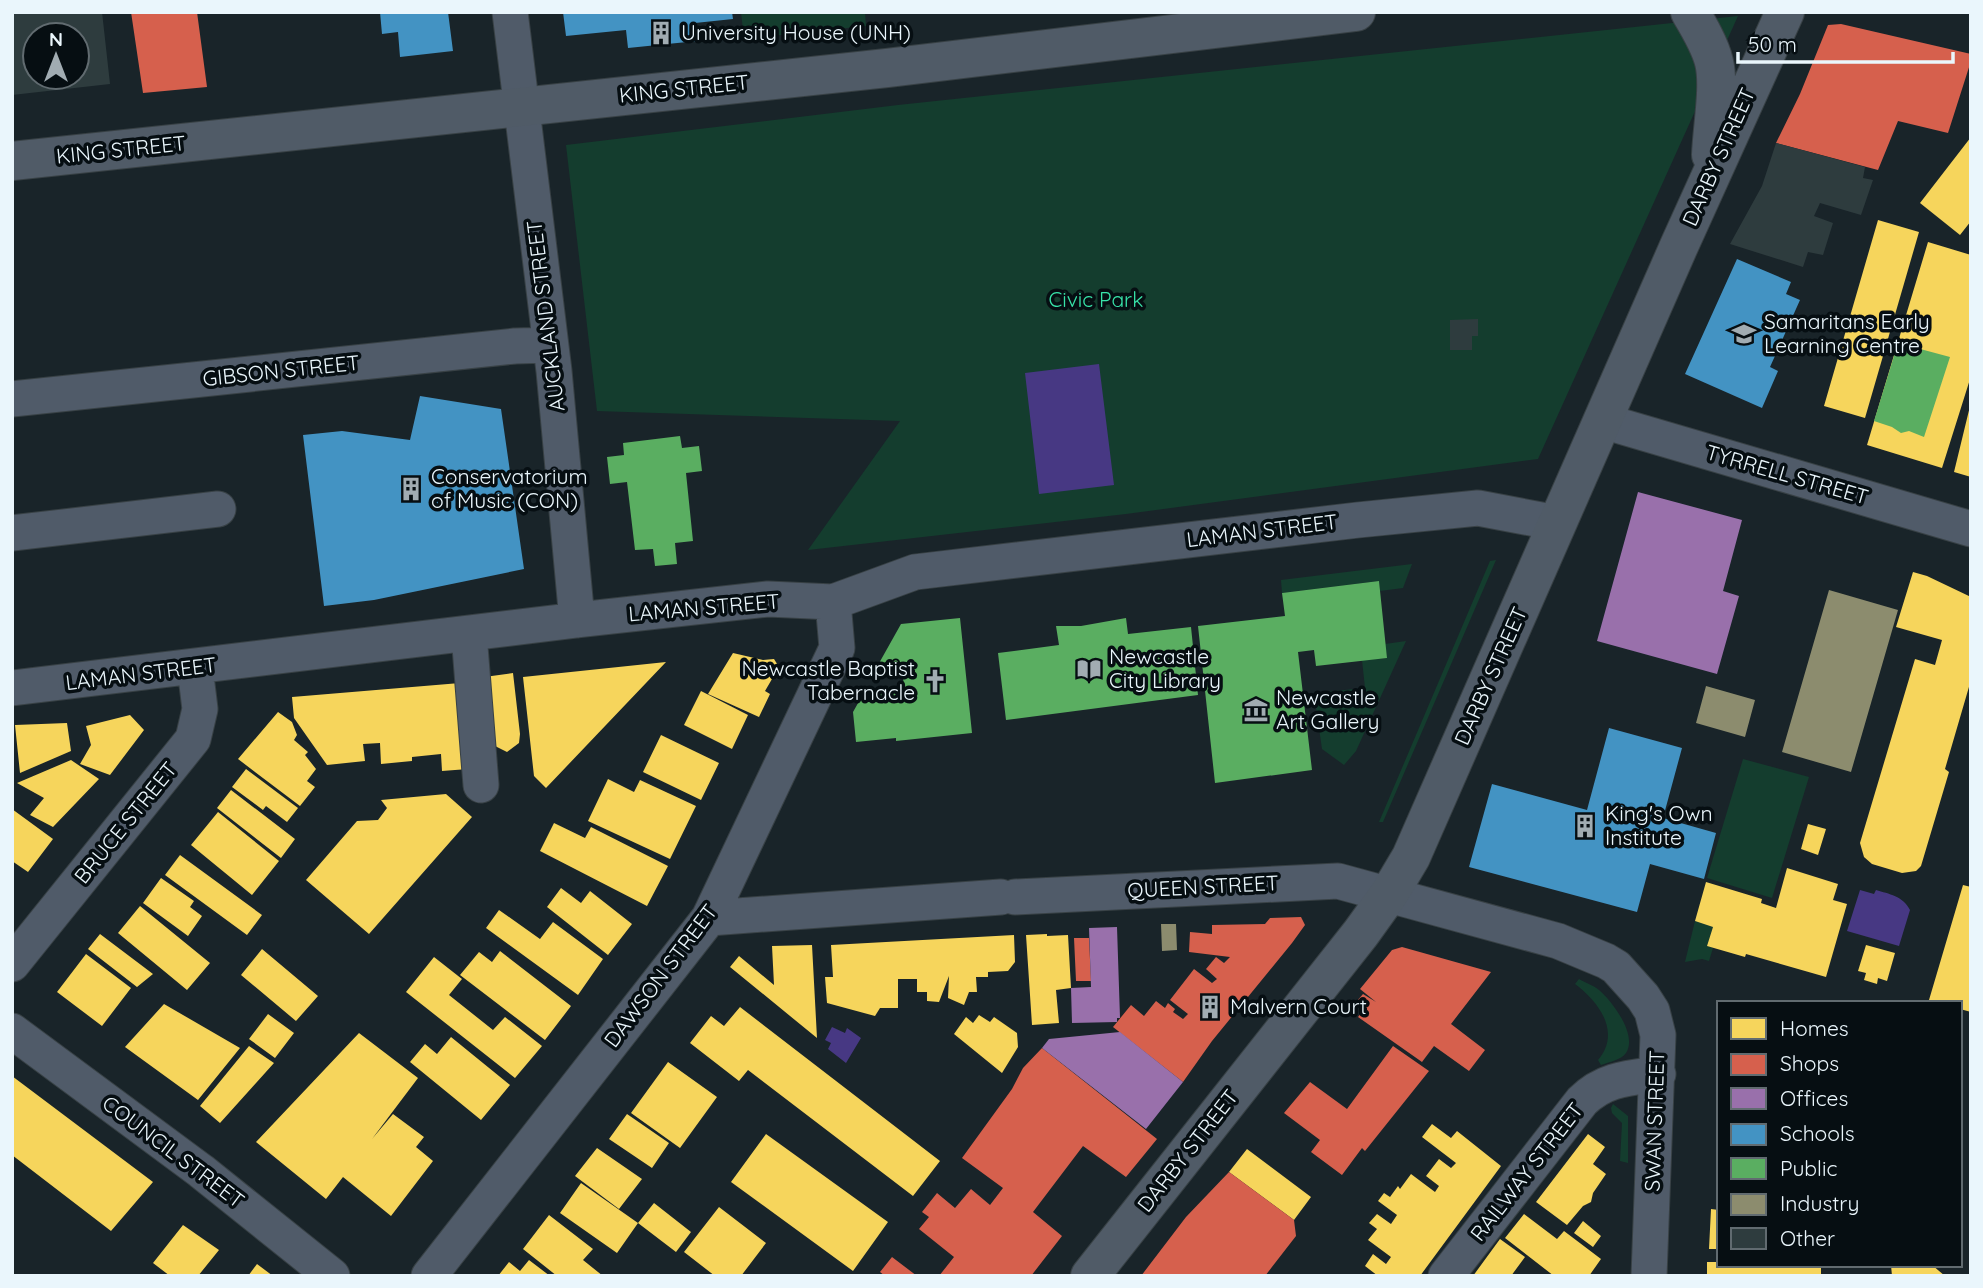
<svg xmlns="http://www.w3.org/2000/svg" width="1983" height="1288" font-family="Quicksand,sans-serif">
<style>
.green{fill:#143d2e}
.water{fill:#473883}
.homes{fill:#f6d55c}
.shops{fill:#d6604d}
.offices{fill:#9970ab}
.schools{fill:#4393c3}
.public{fill:#5aae61}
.industry{fill:#8c8c6e}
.building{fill:#2e3c3e;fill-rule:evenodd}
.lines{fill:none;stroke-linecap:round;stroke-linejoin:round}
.minor-casing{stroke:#384145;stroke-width:37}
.major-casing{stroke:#384145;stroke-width:40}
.minor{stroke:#505b69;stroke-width:35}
.major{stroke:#505b67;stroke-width:38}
.labels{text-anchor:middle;stroke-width:7;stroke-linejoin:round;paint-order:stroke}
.poi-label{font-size:21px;fill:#eaf6fc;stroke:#060e12;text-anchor:start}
.street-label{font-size:21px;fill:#eaf6fc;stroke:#060e12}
.park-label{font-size:21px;fill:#38e4a9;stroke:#060e12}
</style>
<rect width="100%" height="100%" fill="#192429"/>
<path class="green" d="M 741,12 L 865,12 L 866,26 L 744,39 Z
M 1738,16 L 1538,459 L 1126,514 L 808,550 L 900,421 L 597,411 L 566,145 L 898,105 Z
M 1496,560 L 1383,822 L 1379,822 L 1490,561 Z
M 1412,564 L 1403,588 L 1380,591 L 1379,581 L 1282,593 L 1281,580 Z
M 1406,641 L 1356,751 L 1344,765 L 1322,749 L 1314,693 L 1365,688 L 1362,660 L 1387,658 L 1385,644 Z
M 1743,759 L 1809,777 L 1772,898 L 1707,878 Z
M 1695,921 L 1713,927 L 1707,946 L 1713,948 L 1709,961 L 1702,959 L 1685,962 Z
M 1579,979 C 1586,983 1593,985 1599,990 C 1612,1001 1638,1035 1626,1053 C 1621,1060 1609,1062 1601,1065 L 1598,1060 C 1622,1032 1598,1001 1575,984 Z
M 1613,1104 L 1628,1116 L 1628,1163 L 1620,1161 L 1622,1123 L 1612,1113 L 1611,1108 Z"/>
<path class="water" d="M 1099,364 L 1114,485 L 1039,494 L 1025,373 Z
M 1860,890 L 1874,894 L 1876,890 C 1889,894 1903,896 1910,910 L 1899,946 L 1847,931 Z
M 832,1027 L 845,1033 L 847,1028 L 861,1038 L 846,1063 L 828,1049 L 831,1043 L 825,1040 Z"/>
<path class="homes" d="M 1971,137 L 1971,221 L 1960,235 L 1920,203 Z
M 1878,220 L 1919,232 L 1865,418 L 1824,406 Z
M 1928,242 L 1971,255 L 1971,376 L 1942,468 L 1867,445 Z
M 1971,402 L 1971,477 L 1954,472 Z
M 1913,572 L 1927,576 L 1971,597 L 1971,680 L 1945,769 L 1949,772 L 1921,866 L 1916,871 L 1902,873 L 1872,864 L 1864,857 L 1860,843 L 1915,659 L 1935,665 L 1942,640 L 1896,627 Z
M 733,653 L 763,660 L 774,659 L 779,667 L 765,691 L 770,694 L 759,717 L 708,694 Z
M 666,662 L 546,788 L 534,776 L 523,677 Z
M 513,673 L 520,734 L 519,743 L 507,752 L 493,745 L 477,678 Z
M 460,683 L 468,769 L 442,771 L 441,754 L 412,757 L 412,761 L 381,764 L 380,743 L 363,744 L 365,761 L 327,765 L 294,718 L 292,697 Z
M 701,691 L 748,715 L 732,749 L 684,725 Z
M 278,712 L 292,722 L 297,735 L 294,740 L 308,752 L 305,755 L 316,769 L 307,781 L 315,787 L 300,806 L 238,759 Z
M 130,715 L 144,730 L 110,775 L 80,764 L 91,745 L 86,726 Z
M 67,723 L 71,751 L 20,773 L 15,725 Z
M 661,735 L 719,763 L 701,800 L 643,772 Z
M 71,760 L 99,779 L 53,827 L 30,815 L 44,798 L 17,783 Z
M 246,769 L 298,808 L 287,822 L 266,806 L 263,810 L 232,787 Z
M 608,779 L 634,792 L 640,780 L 696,806 L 670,859 L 588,821 Z
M 231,790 L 295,839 L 281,858 L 217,808 Z
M 446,794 L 472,817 L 369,934 L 306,880 L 357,821 L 378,820 L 387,808 L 381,800 Z
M 12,809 L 53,839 L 28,872 L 12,861 Z
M 218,812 L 279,861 L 252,895 L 191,845 Z
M 554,823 L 585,838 L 591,827 L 668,866 L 647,906 L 540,851 Z
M 1808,824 L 1826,829 L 1818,855 L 1801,849 Z
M 180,855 L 262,915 L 247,935 L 165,875 Z
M 1787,868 L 1838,884 L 1833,900 L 1847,904 L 1826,977 L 1746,954 L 1745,957 L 1707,946 L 1713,927 L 1695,921 L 1706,882 L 1762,899 L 1761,903 L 1776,908 Z
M 161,878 L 194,901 L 190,907 L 202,916 L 188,936 L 143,903 Z
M 1963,885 L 1971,887 L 1971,1012 L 1960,1009 L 1960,1003 L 1939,1003 L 1929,1000 Z
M 561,888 L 581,903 L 590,891 L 632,924 L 608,955 L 547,907 Z
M 140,906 L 210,963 L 187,990 L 118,933 Z
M 499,910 L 540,939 L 553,922 L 603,959 L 578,995 L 486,928 Z
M 100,934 L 153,974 L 137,987 L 88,949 Z
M 1047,934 L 1047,936 L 1068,935 L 1071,988 L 1056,990 L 1059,1023 L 1032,1025 L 1026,935 Z
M 1014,935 L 1015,962 L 1008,971 L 988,972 L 988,977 L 976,977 L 977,992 L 969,992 L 964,1005 L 948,998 L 949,976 L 939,1002 L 927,1001 L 927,992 L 917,992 L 917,979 L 898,979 L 898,1008 L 880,1008 L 875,1016 L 827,1003 L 825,977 L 833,977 L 831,945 Z
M 812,945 L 817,1038 L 730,967 L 739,956 L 774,985 L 772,946 Z
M 1866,945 L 1895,953 L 1887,981 L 1878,978 L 1877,984 L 1864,980 L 1866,973 L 1858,971 Z
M 262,949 L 318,996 L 296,1021 L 241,975 Z
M 500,951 L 571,1006 L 545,1040 L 460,975 L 479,952 L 492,962 Z
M 86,954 L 131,988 L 102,1026 L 57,992 Z
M 434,957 L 462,979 L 449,995 L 493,1030 L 505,1017 L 542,1046 L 515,1078 L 406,992 Z
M 164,1004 L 240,1048 L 198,1100 L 125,1047 Z
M 740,1007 L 940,1161 L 913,1196 L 748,1070 L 739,1081 L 690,1043 L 711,1016 L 724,1026 Z
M 268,1014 L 294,1033 L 275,1058 L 249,1039 Z
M 979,1015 L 990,1022 L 994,1017 L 1017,1033 L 1018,1047 L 1002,1073 L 954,1034 L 966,1017 L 973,1023 Z
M 359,1033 L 418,1078 L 372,1139 L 393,1114 L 424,1137 L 416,1147 L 433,1161 L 391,1216 L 343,1177 L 326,1199 L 256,1142 Z
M 451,1037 L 510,1085 L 481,1120 L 410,1062 L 425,1044 L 437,1054 Z
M 249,1046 L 274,1063 L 220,1123 L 200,1106 Z
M 668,1062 L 717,1097 L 680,1148 L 631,1113 Z
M 12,1076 L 153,1182 L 111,1231 L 12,1155 Z
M 627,1114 L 669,1143 L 652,1168 L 609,1139 Z
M 1432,1124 L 1451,1138 L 1457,1131 L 1501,1166 L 1420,1276 L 1378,1276 L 1365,1266 L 1373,1254 L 1386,1264 L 1391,1257 L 1368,1240 L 1377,1229 L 1369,1223 L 1377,1214 L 1391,1224 L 1397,1215 L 1378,1201 L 1384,1193 L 1390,1197 L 1398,1186 L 1400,1189 L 1411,1174 L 1435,1192 L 1439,1186 L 1426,1176 L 1439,1159 L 1451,1168 L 1456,1163 L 1422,1137 Z
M 766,1134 L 888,1222 L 853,1271 L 731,1182 Z
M 1588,1134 L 1605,1147 L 1593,1164 L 1606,1174 L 1593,1193 L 1591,1202 L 1583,1206 L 1567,1225 L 1536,1202 Z
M 597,1148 L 642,1179 L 619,1209 L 575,1176 Z
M 1247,1149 L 1311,1197 L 1294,1220 L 1229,1172 Z
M 581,1183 L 638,1223 L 654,1203 L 691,1232 L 676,1252 L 638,1223 L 617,1253 L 560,1213 Z
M 719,1207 L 766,1243 L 741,1276 L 715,1276 L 684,1252 Z
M 1711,1209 L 1719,1210 L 1719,1249 L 1709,1249 Z
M 1524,1214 L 1557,1239 L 1564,1231 L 1601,1259 L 1589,1276 L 1554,1276 L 1505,1238 Z
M 549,1215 L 593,1249 L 583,1260 L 603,1276 L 557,1276 L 523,1249 Z
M 1583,1221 L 1601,1236 L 1593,1247 L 1574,1233 Z
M 183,1225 L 219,1250 L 198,1276 L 170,1276 L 153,1263 Z
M 1500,1239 L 1525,1257 L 1511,1276 L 1473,1276 Z
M 529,1260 L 550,1276 L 498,1276 L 509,1262 L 520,1271 Z
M 1707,1262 L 1719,1262 L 1719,1265 L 1809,1265 L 1809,1267 L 1821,1268 L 1821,1276 L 1707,1276 Z
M 257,1264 L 273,1276 L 248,1276 Z
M 1891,1265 L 1932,1265 L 1945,1276 L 1892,1276 Z"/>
<path class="shops" d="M 131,12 L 197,12 L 207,87 L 143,93 Z
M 1841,24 L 1971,54 L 1971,61 L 1948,133 L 1898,121 L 1878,170 L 1776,143 L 1800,94 L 1828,25 Z
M 1301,917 L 1305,925 L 1292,943 L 1212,1041 L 1183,1082 L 1113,1027 L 1131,1005 L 1144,1016 L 1156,1001 L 1165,1008 L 1168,1003 L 1175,1009 L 1173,1012 L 1183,1019 L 1188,1014 L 1170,1000 L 1194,969 L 1212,983 L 1217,979 L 1206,969 L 1216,957 L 1224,963 L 1230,957 L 1189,952 L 1190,932 L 1212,934 L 1212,925 L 1265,924 L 1270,918 Z
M 1074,938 L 1089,938 L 1091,981 L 1076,981 Z
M 1402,947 L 1491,972 L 1451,1024 L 1485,1050 L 1469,1071 L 1434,1046 L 1422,1062 L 1358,1017 L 1366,1007 L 1357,1001 L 1363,994 L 1376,1002 L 1360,989 L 1392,950 Z
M 1393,1046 L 1429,1071 L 1365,1151 L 1362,1148 L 1342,1175 L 1311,1152 L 1320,1140 L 1284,1113 L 1310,1082 L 1347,1109 Z
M 1042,1048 L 1157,1139 L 1126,1177 L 1083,1146 L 1033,1212 L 1062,1236 L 1031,1276 L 939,1276 L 954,1257 L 919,1229 L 929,1217 L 922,1212 L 937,1193 L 955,1208 L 971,1189 L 990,1205 L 1003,1188 L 962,1158 L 1012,1089 L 1023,1068 Z
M 1229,1172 L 1294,1220 L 1296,1236 L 1265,1276 L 1256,1274 L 1254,1276 L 1141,1276 L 1186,1217 Z
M 892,1257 L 917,1276 L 885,1276 L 880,1272 Z"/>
<path class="offices" d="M 1638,492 L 1742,520 L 1723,591 L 1739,596 L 1717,674 L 1597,641 Z
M 1117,927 L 1120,1018 L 1117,1018 L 1117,1022 L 1072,1023 L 1071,988 L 1091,987 L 1089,928 Z
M 1120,1032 L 1183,1082 L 1146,1129 L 1042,1048 L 1049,1039 Z"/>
<path class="schools" d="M 380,12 L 448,12 L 453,51 L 400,57 L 398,32 L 382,34 Z
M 563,12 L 732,12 L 733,19 L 695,23 L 697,41 L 628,48 L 626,30 L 566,36 Z
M 1737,259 L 1791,282 L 1786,294 L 1800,300 L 1770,367 L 1778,371 L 1762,408 L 1685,374 Z
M 420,396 L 501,409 L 524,569 L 374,600 L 324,606 L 303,435 L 342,431 L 410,440 Z
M 1609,728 L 1682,748 L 1663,818 L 1716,833 L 1704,879 L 1650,864 L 1637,912 L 1469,867 L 1492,784 L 1587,810 Z"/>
<path class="public" d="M 1898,343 L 1950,357 L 1924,437 L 1909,431 L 1901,433 L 1892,427 L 1874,421 Z
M 680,436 L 682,448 L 699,446 L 702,471 L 686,473 L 693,541 L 675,543 L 677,564 L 655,566 L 653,549 L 635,550 L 627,482 L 610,484 L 607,457 L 624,455 L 623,443 Z
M 1379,581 L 1387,658 L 1316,666 L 1314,650 L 1298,652 L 1312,770 L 1215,783 L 1198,626 L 1285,616 L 1282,593 Z
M 960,618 L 972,733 L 896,741 L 896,738 L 856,742 L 853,712 L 866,689 L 904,686 L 903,678 L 878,665 L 901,624 Z
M 1126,618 L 1128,634 L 1191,627 L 1198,695 L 1006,720 L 998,653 L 1059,645 L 1056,626 L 1081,626 Z"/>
<path class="industry" d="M 1829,590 L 1898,610 L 1851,772 L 1782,752 Z
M 1706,686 L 1755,700 L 1745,737 L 1696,723 Z
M 1161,924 L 1176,924 L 1177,950 L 1162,951 Z"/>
<path class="building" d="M 12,12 L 102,12 L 110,84 L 12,95 ZM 35,35 L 77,35 L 77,77 L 35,77 Z
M 1776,143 L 1865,167 L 1863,178 L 1873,180 L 1861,215 L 1820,203 L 1814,216 L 1833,223 L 1823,255 L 1808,252 L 1803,267 L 1730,244 L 1762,186 Z
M 1478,319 L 1478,336 L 1472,336 L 1472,350 L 1450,350 L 1450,320 Z"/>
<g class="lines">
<g class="minor-casing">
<path id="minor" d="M 510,12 L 554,371 L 577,620
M 12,399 L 515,346 L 550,345
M 1603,421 L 1971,529
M 12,533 L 218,509
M 469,634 L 481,785
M 12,688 L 577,620 L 768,599 L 833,602 L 915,572 L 1358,520 L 1478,508 L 1557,523
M 1015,897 L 1338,881 L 1558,941 L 1606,961 L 1616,967 L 1643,997 L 1652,1011 L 1658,1035 L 1649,1276
M 709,918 L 1001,897
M 12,964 L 193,739 L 200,709 L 195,668
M 12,1031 L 201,1171 L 332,1276
M 429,1276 L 709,918 L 837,648 L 833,602
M 1446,1276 L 1582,1101 C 1604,1079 1628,1078 1658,1074"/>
</g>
<g class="major-casing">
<path id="major" d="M 1690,12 C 1699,27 1710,45 1714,62 C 1720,86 1712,128 1711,155
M 12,161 L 887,68 L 1356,12
M 1090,1276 L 1361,933 L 1389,894 L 1411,857 L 1679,246 L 1785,12"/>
</g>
<use href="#minor" class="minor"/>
<use href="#major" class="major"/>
</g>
<defs>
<g id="building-bare" transform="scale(1.89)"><path d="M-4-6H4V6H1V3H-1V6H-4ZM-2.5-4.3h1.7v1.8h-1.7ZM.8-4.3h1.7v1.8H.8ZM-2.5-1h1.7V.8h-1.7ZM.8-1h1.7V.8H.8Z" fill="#a1acb2" stroke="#060e12" stroke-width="2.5" paint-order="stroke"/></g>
<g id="school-bare" transform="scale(1.89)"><path d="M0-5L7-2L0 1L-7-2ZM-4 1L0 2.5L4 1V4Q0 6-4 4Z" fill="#a1acb2" stroke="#060e12" stroke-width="2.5" paint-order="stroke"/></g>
<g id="library-bare" transform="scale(1.89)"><path d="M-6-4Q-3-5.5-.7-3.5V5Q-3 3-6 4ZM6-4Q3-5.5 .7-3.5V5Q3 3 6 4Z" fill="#a1acb2" stroke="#060e12" stroke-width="2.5" paint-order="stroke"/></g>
<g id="church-bare" transform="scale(1.89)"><path d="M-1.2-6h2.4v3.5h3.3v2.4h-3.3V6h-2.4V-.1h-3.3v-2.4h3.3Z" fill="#a1acb2" stroke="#060e12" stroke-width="2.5" paint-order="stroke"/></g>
<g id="museum-bare" transform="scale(1.89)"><path d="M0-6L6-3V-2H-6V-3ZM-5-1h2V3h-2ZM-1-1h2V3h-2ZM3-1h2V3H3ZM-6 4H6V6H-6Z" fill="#a1acb2" stroke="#060e12" stroke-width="2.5" paint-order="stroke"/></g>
</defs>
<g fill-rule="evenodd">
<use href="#building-bare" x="661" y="33"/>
<use href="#school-bare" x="1744" y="334"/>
<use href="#building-bare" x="411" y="489"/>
<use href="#library-bare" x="1089" y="669"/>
<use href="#church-bare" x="935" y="681"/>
<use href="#museum-bare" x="1256" y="710"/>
<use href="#building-bare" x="1585" y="826"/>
<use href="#building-bare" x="1210" y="1007"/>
</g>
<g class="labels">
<g class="poi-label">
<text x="681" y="40">University House (UNH)</text>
<text x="1764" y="329">Samaritans Early<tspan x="1764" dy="24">Learning Centre</tspan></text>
<text x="431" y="484">Conservatorium<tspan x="431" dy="24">of Music (CON)</tspan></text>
<text x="1109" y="664">Newcastle<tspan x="1109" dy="24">City Library</tspan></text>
<text x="915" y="676" text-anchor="end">Newcastle Baptist<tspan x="915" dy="24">Tabernacle</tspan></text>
<text x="1276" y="705">Newcastle<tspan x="1276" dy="24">Art Gallery</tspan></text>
<text x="1605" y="821">King's Own<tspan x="1605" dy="24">Institute</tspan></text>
<text x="1230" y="1014">Malvern Court</text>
</g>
<g class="street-label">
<text transform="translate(684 89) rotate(-6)" y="7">KING STREET</text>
<text transform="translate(121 150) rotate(-6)" y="7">KING STREET</text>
<text transform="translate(1719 157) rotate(-66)" y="7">DARBY STREET</text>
<text transform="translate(546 316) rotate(-97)" y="7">AUCKLAND STREET</text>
<text transform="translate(281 371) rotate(-6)" y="7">GIBSON STREET</text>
<text transform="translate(1787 475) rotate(16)" y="7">TYRRELL STREET</text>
<text transform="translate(1262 531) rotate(-7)" y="7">LAMAN STREET</text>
<text transform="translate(704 608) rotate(-5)" y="7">LAMAN STREET</text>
<text transform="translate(141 674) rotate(-7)" y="7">LAMAN STREET</text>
<text transform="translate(1491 676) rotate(-66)" y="7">DARBY STREET</text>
<text transform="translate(126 823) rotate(-51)" y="7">BRUCE STREET</text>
<text transform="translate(1203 887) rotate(-3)" y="7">QUEEN STREET</text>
<text transform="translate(661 976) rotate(-53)" y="7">DAWSON STREET</text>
<text transform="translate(1655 1121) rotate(-88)" y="7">SWAN STREET</text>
<text transform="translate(1188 1151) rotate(-52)" y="7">DARBY STREET</text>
<text transform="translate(173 1152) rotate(37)" y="7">COUNCIL STREET</text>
<text transform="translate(1527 1172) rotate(-52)" y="7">RAILWAY STREET</text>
</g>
<g class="park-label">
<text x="1096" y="307">Civic Park</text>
</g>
</g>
<rect width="1983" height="1288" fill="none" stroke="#eaf6fc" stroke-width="28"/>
<rect x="1717" y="1001" width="245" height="266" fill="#060e12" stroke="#616b70" stroke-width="2"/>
<rect x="1731" y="1018" width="35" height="21" fill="#f6d55c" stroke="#616b70" stroke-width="2"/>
<text x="1780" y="1036" font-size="21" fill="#eaf6fc">Homes</text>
<rect x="1731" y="1054" width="35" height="21" fill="#d6604d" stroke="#616b70" stroke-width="2"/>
<text x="1780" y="1071" font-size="21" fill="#eaf6fc">Shops</text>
<rect x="1731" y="1088" width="35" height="21" fill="#9970ab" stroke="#616b70" stroke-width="2"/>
<text x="1780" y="1106" font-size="21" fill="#eaf6fc">Offices</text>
<rect x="1731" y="1124" width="35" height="21" fill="#4393c3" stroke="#616b70" stroke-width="2"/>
<text x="1780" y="1141" font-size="21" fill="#eaf6fc">Schools</text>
<rect x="1731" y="1158" width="35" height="21" fill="#5aae61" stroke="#616b70" stroke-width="2"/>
<text x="1780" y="1176" font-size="21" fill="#eaf6fc">Public</text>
<rect x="1731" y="1194" width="35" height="21" fill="#8c8c6e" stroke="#616b70" stroke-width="2"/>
<text x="1780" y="1211" font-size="21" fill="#eaf6fc">Industry</text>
<rect x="1731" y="1228" width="35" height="21" fill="#2e3c3e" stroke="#616b70" stroke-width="2"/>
<text x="1780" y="1246" font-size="21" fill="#eaf6fc">Other</text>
<g transform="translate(56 56)"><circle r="33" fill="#060e12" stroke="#616b70" stroke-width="2"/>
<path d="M0-5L12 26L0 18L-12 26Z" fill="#a1acb2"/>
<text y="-10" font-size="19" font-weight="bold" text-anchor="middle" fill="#eaf6fc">N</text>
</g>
<path d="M1738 52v10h215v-10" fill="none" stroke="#eaf6fc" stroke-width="3.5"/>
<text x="1748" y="52" font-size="21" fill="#eaf6fc" stroke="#060e12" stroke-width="5" paint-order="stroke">50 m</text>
</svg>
